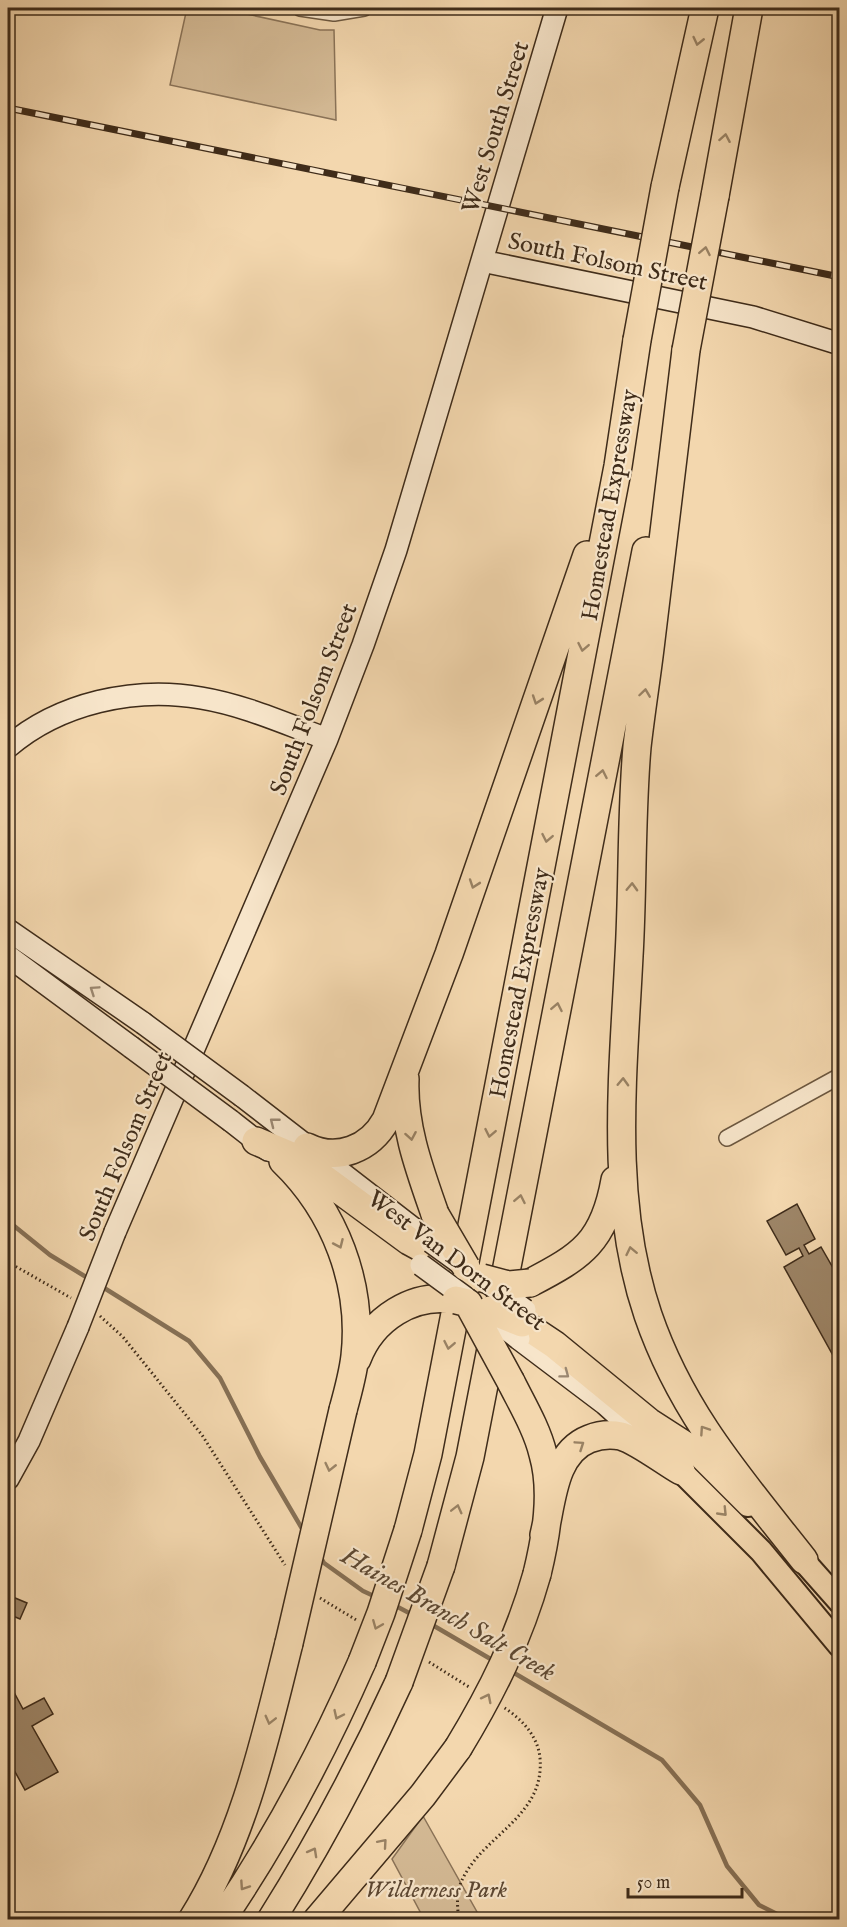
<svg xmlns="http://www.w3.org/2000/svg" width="847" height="1927" font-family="'IM FELL English',serif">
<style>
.green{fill:#d4ba95;stroke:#8a7358;stroke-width:1.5}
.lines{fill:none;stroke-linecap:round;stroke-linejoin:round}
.stream{stroke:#867055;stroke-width:4.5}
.building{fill:#9d8567;stroke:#3f2c1a;stroke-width:1.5}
.street-casing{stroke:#6c573f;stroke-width:18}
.secondary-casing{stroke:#3f2c1a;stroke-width:24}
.primary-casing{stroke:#3f2c1a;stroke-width:26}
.highway-casing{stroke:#3f2c1a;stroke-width:30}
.path{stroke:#3f2c1a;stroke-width:3;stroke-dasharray:1.5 3;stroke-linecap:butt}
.street{stroke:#f7e5ca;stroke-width:15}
.secondary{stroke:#f7e5ca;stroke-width:21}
.primary{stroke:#f3d7ae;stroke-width:22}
.highway{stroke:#f3d7ae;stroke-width:27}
.rail-casing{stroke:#3f2c1a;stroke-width:7}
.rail{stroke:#f7e5ca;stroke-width:4.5;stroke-dasharray:14;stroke-linecap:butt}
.secondary-bridge-casing{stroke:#3f2c1a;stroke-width:24;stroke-linecap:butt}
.highway-bridge-casing{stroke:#3f2c1a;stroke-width:30;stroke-linecap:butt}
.secondary-bridge{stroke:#f7e5ca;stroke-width:21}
.highway-bridge{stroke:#f3d7ae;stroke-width:27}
.oneway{stroke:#998264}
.oneway2{stroke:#9b8872}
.labels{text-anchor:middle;stroke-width:4.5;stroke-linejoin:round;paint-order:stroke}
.street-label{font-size:24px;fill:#3f2c1a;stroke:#f7e5ca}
.park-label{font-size:24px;font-style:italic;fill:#5d4833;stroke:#f7e5ca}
.water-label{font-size:26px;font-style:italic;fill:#5d4832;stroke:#f7e5ca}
</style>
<rect width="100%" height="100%" fill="#f3d7ae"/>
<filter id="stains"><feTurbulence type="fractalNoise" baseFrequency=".00333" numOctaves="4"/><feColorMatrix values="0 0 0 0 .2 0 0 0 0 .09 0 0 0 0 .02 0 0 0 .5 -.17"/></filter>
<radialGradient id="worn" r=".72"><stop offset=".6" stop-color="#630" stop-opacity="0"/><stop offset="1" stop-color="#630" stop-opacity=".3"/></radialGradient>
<path class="green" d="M 187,8 L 219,8 L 320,30 L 334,30 L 336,120 L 170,85 Z
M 423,1816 L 481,1919 L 424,1919 L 392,1859 Z"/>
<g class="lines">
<path class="stream" d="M 8,1221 L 50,1255 L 91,1280
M 101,1286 L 189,1341 L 220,1378 L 260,1457 L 304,1532
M 320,1556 L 324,1563 L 363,1591 L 376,1597
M 394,1605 L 413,1615
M 429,1623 L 494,1661
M 509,1670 L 662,1760 L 700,1805 L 727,1866 L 759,1905 L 789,1920"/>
</g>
<path class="building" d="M 797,1204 L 815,1239 L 804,1245 L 809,1254 L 821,1247 L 840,1280 L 840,1368 L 784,1267 L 803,1256 L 799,1248 L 786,1255 L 767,1221 Z
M 8,1595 L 27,1603 L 20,1619 L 8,1614 Z
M 8,1681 L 23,1709 L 44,1698 L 53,1714 L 32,1726 L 58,1772 L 25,1790 L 8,1759 Z"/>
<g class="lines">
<g class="street-casing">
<path id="street" d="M 300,8 L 334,13 L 364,8
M 727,1138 L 840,1076"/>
</g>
<g class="secondary-casing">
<path id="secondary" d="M 482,261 L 753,317 L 840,344
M 8,747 C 59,703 135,686 201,698 C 244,705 286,724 327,739
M 8,930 L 143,1023
M 8,956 L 131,1047
M 242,1096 L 431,1242
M 231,1121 L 268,1150
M 115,1232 L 327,739 L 363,645 L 396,550 L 557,8
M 519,1339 L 605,1404 L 647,1442
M 8,1479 L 29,1441 L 78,1327"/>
</g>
<g class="primary-casing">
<path id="primary" d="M 694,1451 L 748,1505
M 681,1471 L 761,1551 L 840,1646
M 793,1549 L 840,1602"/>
</g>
<g class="highway-casing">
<path id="highway" d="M 665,187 L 705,8
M 715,196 L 749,8
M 686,350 C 674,446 663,543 651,640 C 647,675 641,711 637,747 C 631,816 633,887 629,956 C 623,1076 609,1200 648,1315 C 682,1414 741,1480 804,1560
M 405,1079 C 403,1126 420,1171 435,1214
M 256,1141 L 296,1158 L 409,1241 L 442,1259
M 307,1147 C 337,1162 370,1149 386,1120 L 449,954 L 587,555
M 283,1161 C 335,1211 363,1284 355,1356 C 353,1374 348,1392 343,1410
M 530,1283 C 582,1256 604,1242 615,1180
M 522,1323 L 555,1345 L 649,1422 L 694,1451
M 357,1359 C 372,1319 413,1292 456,1300
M 511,1382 C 522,1404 537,1429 543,1454 C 554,1492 546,1537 537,1574
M 408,1530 L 428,1454 L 618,466 L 637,340
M 544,1535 C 552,1503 553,1453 589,1439 C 599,1435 611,1434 621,1436 C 638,1441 665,1462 681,1471
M 441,1566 L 470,1457 L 646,551
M 192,1920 C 244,1838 266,1735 289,1643
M 221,1920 C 277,1838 322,1753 362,1662
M 271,1920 C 320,1842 361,1765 399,1682
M 317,1920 L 423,1795 L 458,1748"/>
</g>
<path class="path" d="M 8,1262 L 71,1298
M 100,1316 L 123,1337 L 202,1435 L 285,1565
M 320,1598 L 358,1621
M 429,1662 L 469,1687
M 459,1920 C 457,1906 456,1891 463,1878 C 485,1834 545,1816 540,1758 C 538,1736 521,1718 503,1707"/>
<use href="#street" class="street"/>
<use href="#secondary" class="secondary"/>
<use href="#primary" class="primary"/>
<use href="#highway" class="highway"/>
<g class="rail-casing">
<path id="rail" d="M 8,108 L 840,277"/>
</g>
<use href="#rail" class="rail"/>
<g class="secondary-bridge-casing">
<path id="secondary-bridge" d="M 143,1023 L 242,1096
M 131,1047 L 231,1121
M 431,1242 L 460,1263
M 421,1265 L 466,1298
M 487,1282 L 525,1310
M 490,1316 L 519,1339
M 78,1327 L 115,1232"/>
</g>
<g class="highway-bridge-casing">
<path id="highway-bridge" d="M 637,340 L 665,187
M 686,350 L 715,196
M 435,1214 L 466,1267
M 482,1278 L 508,1285 L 530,1283
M 456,1300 L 468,1303 L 511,1382
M 490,1310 L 522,1323
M 289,1643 L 343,1410
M 362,1662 L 381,1613 L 408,1530
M 399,1682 L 441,1566
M 458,1748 C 492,1692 519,1638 537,1574"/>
</g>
<use href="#secondary-bridge" class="secondary-bridge"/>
<use href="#highway-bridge" class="highway-bridge"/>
</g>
<defs><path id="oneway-chevron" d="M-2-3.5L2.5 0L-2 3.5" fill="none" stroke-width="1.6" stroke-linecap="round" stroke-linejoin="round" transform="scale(1.5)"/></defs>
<g class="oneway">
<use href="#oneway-chevron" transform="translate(698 41) rotate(103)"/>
<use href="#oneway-chevron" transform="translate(725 138) rotate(-80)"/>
<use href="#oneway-chevron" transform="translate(705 251) rotate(-79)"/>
<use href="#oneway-chevron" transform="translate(583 647) rotate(101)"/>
<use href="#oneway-chevron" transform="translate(645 693) rotate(-82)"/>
<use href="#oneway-chevron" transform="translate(537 700) rotate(109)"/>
<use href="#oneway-chevron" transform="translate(602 774) rotate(-79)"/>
<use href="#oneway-chevron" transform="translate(547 838) rotate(101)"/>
<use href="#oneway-chevron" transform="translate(474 884) rotate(109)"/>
<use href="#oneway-chevron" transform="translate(632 887) rotate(-88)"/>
<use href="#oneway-chevron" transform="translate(557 1007) rotate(-79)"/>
<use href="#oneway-chevron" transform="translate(623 1082) rotate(-88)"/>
<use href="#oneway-chevron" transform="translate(490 1133) rotate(101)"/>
<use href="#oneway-chevron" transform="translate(411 1136) rotate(80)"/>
<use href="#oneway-chevron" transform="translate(520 1199) rotate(-79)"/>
<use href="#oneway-chevron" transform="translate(339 1244) rotate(66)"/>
<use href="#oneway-chevron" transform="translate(631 1251) rotate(-102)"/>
<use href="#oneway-chevron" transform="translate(449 1345) rotate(101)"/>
<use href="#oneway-chevron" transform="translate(704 1430) rotate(-124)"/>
<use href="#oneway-chevron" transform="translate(580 1445) rotate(-34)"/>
<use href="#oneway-chevron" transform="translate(330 1467) rotate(103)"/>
<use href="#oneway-chevron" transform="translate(457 1509) rotate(-76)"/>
<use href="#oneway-chevron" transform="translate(723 1512) rotate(46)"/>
<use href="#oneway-chevron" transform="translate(377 1625) rotate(112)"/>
<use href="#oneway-chevron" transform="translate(487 1698) rotate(-63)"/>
<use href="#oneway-chevron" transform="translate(338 1715) rotate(115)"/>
<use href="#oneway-chevron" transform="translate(270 1720) rotate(104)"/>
<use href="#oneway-chevron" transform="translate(383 1843) rotate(-49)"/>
<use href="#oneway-chevron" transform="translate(313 1852) rotate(-61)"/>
<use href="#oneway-chevron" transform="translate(244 1886) rotate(124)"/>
</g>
<g class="oneway2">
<use href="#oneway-chevron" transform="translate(94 990) rotate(-146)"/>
<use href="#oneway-chevron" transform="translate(274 1122) rotate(-142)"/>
<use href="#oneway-chevron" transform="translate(565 1374) rotate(37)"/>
</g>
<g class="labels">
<g class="street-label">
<text transform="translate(495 127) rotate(-73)" y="8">West South Street</text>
<text transform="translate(608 261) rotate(12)" y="8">South Folsom Street</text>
<text transform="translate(609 505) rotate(-80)" y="8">Homestead Expressway</text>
<text transform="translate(313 699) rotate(-69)" y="8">South Folsom Street</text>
<text transform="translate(519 983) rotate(-79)" y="8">Homestead Expressway</text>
<text transform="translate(125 1146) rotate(-67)" y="8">South Folsom Street</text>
<text transform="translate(457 1260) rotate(37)" y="8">West Van Dorn Street</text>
</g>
<g class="park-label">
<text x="436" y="1897">Wilderness Park</text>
</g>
<g class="water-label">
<text transform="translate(449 1613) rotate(30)" y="9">Haines Branch Salt Creek</text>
</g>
</g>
<rect width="847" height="1927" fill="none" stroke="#f3d7ae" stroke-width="30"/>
<rect x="9" y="9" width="829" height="1909" fill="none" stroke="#3f2c1a" stroke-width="3"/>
<rect x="15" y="15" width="817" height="1897" fill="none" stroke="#3f2c1a" stroke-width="1.5"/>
<path d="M628 1888v9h114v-9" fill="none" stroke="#3f2c1a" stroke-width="3"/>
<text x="637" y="1888" font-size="18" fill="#3f2c1a" stroke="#f7e5ca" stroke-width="4.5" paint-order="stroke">50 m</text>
<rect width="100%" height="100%" filter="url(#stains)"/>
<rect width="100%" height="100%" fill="url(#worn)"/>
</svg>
